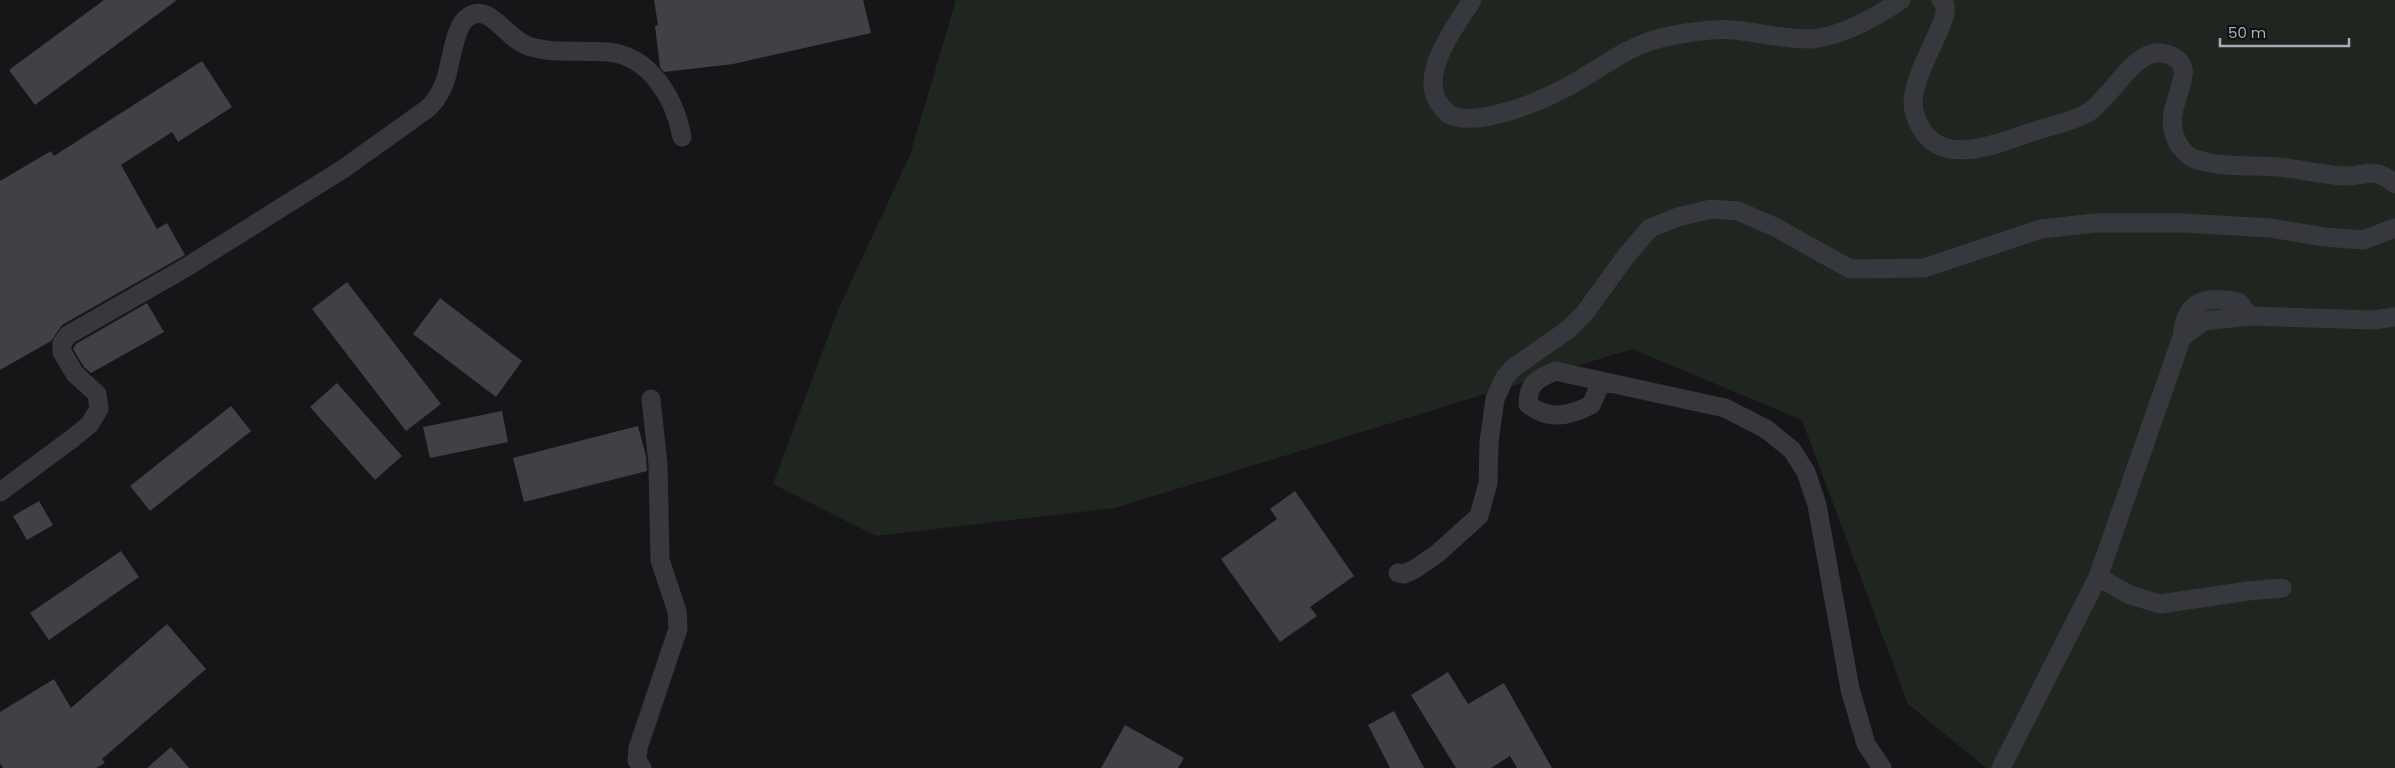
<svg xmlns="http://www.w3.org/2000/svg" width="2395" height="768" font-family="Poppins,sans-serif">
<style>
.green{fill:#1e261f}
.building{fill:#404145}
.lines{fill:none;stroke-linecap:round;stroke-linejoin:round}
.minor{stroke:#37383d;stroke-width:19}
</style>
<rect width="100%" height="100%" fill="#161618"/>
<path class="green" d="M 956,0 L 2395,0 L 2395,768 L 1986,768 L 1908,704 L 1802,420 L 1632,349 L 1115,508 L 876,536 L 773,484 L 838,310 L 910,155 Z"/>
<path class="building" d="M 104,0 L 177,0 L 35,105 L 9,70 Z
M 654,0 L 863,0 L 871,33 L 733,64 L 664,72 L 660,67 L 655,26 L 658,25 Z
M 202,61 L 232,107 L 178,142 L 172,132 L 121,165 L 157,229 L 167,223 L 185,255 L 62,325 L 51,341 L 0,370 L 0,181 L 51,151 L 54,156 Z
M 347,282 L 441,404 L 406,431 L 312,309 Z
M 440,298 L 522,361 L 496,397 L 413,334 Z
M 147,303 L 164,332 L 91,373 L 84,367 L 73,349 L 76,344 Z
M 337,383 L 402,456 L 375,480 L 310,407 Z
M 231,406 L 251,431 L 150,511 L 130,486 Z
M 502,411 L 508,442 L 430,458 L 423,427 Z
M 638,426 L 646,456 L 647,471 L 524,502 L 513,458 Z
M 1295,491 L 1354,576 L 1310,607 L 1317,616 L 1280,642 L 1221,559 L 1277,519 L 1270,509 Z
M 39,501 L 53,525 L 27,540 L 13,516 Z
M 121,551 L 139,577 L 49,640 L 30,613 Z
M 167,624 L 206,669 L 102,759 L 105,763 L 96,768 L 3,768 L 0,763 L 0,712 L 54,679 L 71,708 Z
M 1448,672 L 1468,704 L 1504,683 L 1552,768 L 1517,768 L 1510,756 L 1491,768 L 1456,768 L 1411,695 Z
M 1394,711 L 1424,768 L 1390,768 L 1368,725 Z
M 1125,725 L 1184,758 L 1178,768 L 1101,768 Z
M 171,747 L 189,768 L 147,768 Z"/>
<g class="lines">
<path class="minor" d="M 1472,0 C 1456,26 1416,76 1441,106 C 1443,108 1446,112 1448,114 C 1473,128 1534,104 1557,92 C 1592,76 1623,47 1661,38 C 1684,33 1710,28 1733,30 C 1759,32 1785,40 1812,39 C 1843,36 1876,17 1901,0
M 1941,0 L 1945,5 L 1945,14 C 1937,41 1913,77 1913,103 C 1913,112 1917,121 1921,128 C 1944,168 1999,143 2032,132 C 2050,126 2072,122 2089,112 C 2108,100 2133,54 2156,53 C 2169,52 2186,60 2183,76 C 2179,100 2165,117 2177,141 C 2180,148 2187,156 2195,159 C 2221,168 2251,165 2278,167 C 2302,169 2326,176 2349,176 C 2357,176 2365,173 2372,173 C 2382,174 2388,178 2395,184
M 2182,337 C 2185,300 2206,295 2239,302 L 2249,316
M 1602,381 L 1591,405 C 1569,416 1548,421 1528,404 C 1528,383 1537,379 1555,371 L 1725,408 L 1766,429 L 1792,450 L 1806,472 L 1817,505 L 1850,689 L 1866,744 L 1882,768
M 0,492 L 73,438 L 89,425 L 99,409 L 97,394 L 75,374 L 62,352 L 62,343 L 68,335 L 185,268 L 343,169 L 427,109 C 435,102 440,94 444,84 C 451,68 453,27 468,17 C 490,2 505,38 528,46 C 552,54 582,50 607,52 C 650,55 675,99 682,137
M 1398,573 L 1404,574 L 1415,569 L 1438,553 L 1479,516 L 1488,483 L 1489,442 L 1495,399 L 1505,377 L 1513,368 L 1569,329 L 1584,314 L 1626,256 L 1650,228 L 1678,217 L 1711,209 L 1738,211 L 1775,227 L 1850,269 L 1924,268 L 2041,229 L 2095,223 L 2184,223 L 2270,228 L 2325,237 L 2363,240 L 2395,228
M 2098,577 L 2182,337 L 2204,321 L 2249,316 L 2374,320 L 2395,317
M 642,768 L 637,760 L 638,748 L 678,629 L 677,611 L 660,560 L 658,464 L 651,399
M 2001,768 L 2098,577 L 2130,595 L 2160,604 L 2248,591 L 2282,588"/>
</g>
<path d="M2220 38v8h129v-8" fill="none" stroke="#a8adb8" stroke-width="2.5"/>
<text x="2228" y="38" font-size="15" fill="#a8adb8" stroke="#111113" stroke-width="4" paint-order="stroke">50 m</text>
</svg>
